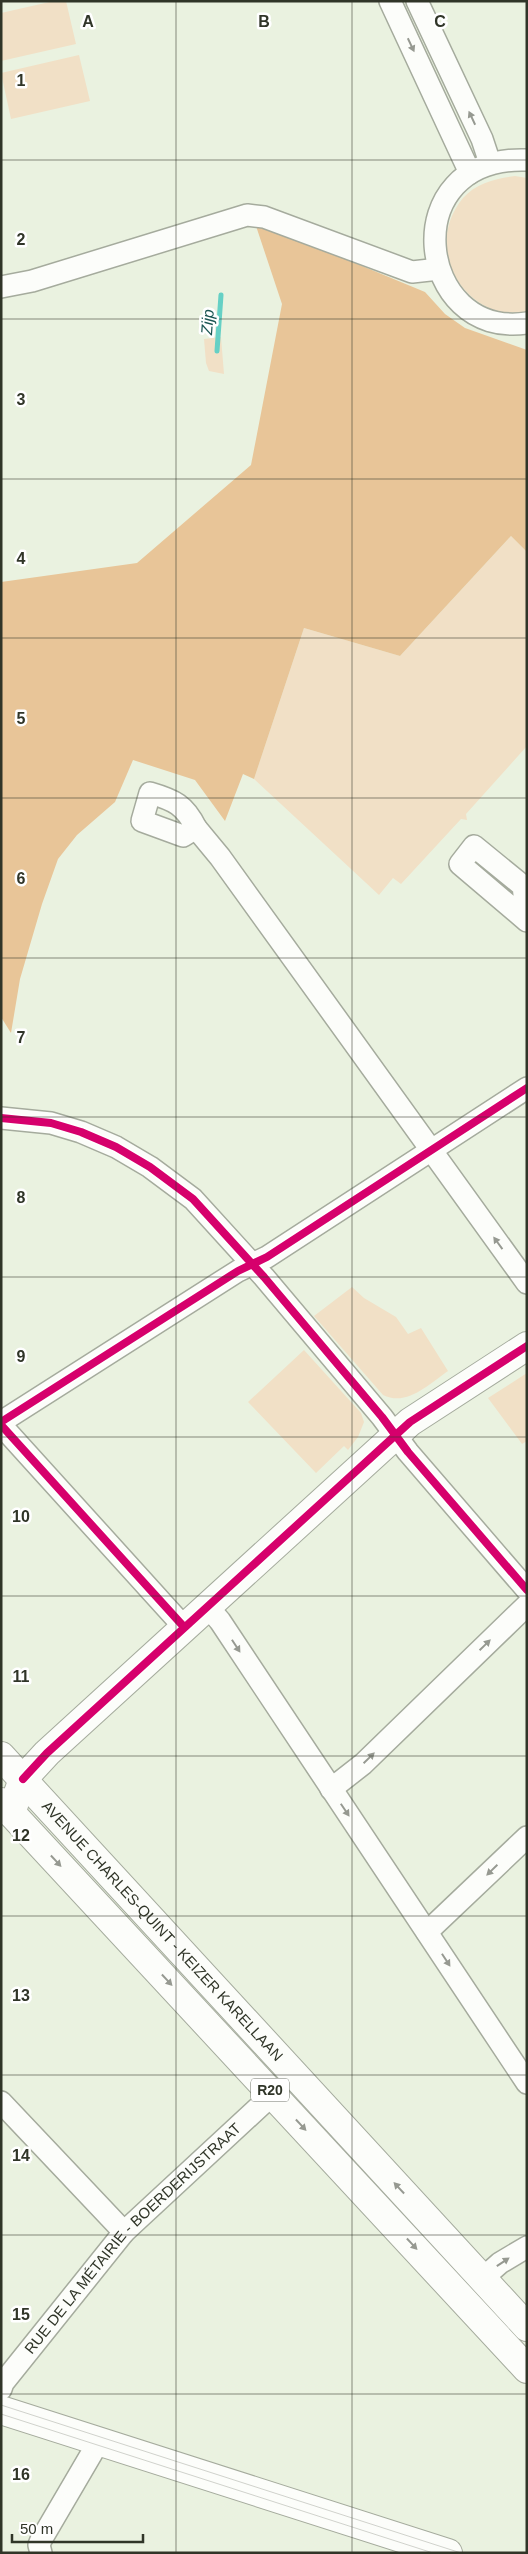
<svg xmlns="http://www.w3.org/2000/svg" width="528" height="2554" font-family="Arial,sans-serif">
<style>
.green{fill:#f1e0c6}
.forest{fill:#e8c598}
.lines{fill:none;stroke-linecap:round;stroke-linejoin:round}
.stream{stroke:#66d0c5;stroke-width:5}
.street-casing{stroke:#a5ab9d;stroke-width:24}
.secondary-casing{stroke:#a5ab9d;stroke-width:30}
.primary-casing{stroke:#a5ab9d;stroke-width:30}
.street{stroke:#fcfdfa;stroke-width:21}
.secondary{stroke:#fcfdfa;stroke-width:28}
.primary{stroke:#fcfdfa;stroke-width:28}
.tram{stroke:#d0d2cc;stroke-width:1}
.cycleway-casing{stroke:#fff;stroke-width:11}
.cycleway{stroke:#d6006c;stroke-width:8}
.oneway{fill:#969991}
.grid{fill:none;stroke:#303528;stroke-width:1;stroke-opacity:0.55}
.labels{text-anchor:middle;stroke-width:5;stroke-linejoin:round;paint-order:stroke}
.shield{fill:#fff;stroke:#6e7268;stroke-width:1}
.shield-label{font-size:14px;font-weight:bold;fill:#303528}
.street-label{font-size:15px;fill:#303528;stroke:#fff}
.water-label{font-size:16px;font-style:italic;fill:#1b5552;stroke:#fff}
.grid-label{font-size:16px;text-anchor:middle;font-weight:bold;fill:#303528;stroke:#fff;stroke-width:5;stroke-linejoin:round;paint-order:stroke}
</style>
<rect width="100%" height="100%" fill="#eaf2e0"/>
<path class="green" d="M 54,1 L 66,1 L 76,44 L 1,61 L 1,13 Z
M 79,55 L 90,101 L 11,119 L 1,73 Z
M 515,176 L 527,178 L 527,313 C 517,312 505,314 496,311 C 449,294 430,238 463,198 C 476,183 497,178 515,176 Z
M 221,337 L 224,374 L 209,371 L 206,363 L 204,339 Z
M 511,536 L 527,552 L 527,746 L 466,814 L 467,820 L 461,819 L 401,884 L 393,878 L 379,895 L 254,779 L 304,628 L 400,656 Z
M 352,1287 L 364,1298 L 396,1317 L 408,1334 L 421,1328 L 448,1371 C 429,1384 407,1407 383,1395 L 314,1316 Z
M 304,1350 L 361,1413 L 364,1422 L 358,1437 L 348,1450 L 344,1446 L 316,1473 L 248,1402 Z
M 527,1373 L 527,1441 L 522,1444 L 488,1398 Z"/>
<path class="forest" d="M 256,226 L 280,232 L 425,292 L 445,314 L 465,328 L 527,350 L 527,552 L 511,536 L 400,656 L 304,628 L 254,779 L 243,774 L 225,821 L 195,780 L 133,760 L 115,802 L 77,835 L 58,859 L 42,904 L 20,979 L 11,1033 L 1,1017 L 1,582 L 137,563 L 251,465 L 282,304 Z"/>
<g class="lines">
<path class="stream" d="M 217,351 L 221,295"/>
<g class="street-casing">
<g id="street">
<path d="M 390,1 L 470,173"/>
<path d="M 417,1 L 482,139 L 490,163"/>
<path d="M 527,160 C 393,155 416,340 527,323"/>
<path d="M 1,287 L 32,281 L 247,215 L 264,217 L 412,272 L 439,269"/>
<path d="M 150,793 C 174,800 185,805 196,828 L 183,836 L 142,821 Z"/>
<path d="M 196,828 L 220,857 L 527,1283"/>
<path d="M 527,918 L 523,886 L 474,846 L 460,864 L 527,921"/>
<path d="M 1,1118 L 51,1123 L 81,1132 L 116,1147 L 150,1167 L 193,1199 L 264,1277 L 382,1417 L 408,1452 L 527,1590"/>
<path d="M 1,1422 L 238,1271 L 267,1257 L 527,1088"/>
<path d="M 1,1425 L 184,1627"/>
<path d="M 207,1606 L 220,1621 L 527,2083"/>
<path d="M 331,1789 L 363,1764 L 527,1605"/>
<path d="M 427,1932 L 527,1837"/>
<path d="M 1,2102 L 124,2232"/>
<path d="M 482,2279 L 500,2263 L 527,2247"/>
<path id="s1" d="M 1,2389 L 3,2383 L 124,2232 L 273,2094"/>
<path d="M 41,2553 L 39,2545 L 41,2540 L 99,2441"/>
</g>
</g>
<g class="secondary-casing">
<path id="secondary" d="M 11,1813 L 23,1779 L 47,1753 L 410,1422 L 527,1346
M 1,2410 L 448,2553"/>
</g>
<g class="primary-casing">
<g id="primary">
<path id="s2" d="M 1,1756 L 527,2327"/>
<path d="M 1,1802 L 527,2369"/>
</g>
</g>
<use href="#street" class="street"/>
<use href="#secondary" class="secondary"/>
<use href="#primary" class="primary"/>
<path class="tram" d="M 1,2405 L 461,2553
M 1,2414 L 433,2553"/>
<g class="cycleway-casing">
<path id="cycleway" d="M 1,1118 L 51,1123 L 81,1132 L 116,1147 L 150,1167 L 193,1199 L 264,1277 L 382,1417 L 408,1452 L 527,1590
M 1,1422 L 238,1271 L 267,1257 L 527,1088
M 1,1425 L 184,1627
M 23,1779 L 47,1753 L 410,1422 L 527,1346"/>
</g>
<use href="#cycleway" class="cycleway"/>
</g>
<defs><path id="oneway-solid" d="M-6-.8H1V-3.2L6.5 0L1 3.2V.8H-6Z" transform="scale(1.25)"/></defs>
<g class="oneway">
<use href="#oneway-solid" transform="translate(411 45) rotate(65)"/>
<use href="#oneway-solid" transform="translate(472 118) rotate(-115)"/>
<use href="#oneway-solid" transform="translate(498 1243) rotate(-126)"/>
<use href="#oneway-solid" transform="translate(485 1645) rotate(-44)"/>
<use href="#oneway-solid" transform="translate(236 1646) rotate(57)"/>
<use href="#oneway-solid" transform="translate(369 1758) rotate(-44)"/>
<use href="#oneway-solid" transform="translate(345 1810) rotate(56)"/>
<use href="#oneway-solid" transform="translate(56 1861) rotate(47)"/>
<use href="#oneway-solid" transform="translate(492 1870) rotate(136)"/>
<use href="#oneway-solid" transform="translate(446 1960) rotate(57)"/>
<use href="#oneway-solid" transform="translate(167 1980) rotate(47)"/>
<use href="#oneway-solid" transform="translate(301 2125) rotate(47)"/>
<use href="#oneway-solid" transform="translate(399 2188) rotate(-133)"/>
<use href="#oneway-solid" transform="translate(412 2244) rotate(47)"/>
<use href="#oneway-solid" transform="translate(503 2262) rotate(-34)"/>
</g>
<path class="grid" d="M 176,1 L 176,2553M 352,1 L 352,2553M 1,160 L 527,160M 1,319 L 527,319M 1,479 L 527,479M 1,638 L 527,638M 1,798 L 527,798M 1,958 L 527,958M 1,1117 L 527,1117M 1,1277 L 527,1277M 1,1437 L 527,1437M 1,1596 L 527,1596M 1,1756 L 527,1756M 1,1916 L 527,1916M 1,2075 L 527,2075M 1,2235 L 527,2235M 1,2394 L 527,2394"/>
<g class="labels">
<rect class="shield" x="251" y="2078.5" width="38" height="23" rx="4"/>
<g class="shield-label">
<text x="270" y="2095">R20</text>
</g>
<g class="street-label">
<text dy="5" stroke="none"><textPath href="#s2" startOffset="238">AVENUE CHARLES-QUINT - KEIZER KARELLAAN</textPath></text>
<text dy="5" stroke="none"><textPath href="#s1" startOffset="201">RUE DE LA MÉTAIRIE - BOERDERIJSTRAAT</textPath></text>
</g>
<g class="water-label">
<text transform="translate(207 322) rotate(-86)" y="6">Zijp</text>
</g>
</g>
<g class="grid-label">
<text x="88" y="27">A</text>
<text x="264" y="27">B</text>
<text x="440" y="27">C</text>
<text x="21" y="86">1</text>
<text x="21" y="245">2</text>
<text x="21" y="405">3</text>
<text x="21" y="564">4</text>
<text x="21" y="724">5</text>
<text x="21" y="884">6</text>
<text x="21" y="1043">7</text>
<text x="21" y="1203">8</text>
<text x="21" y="1362">9</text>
<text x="21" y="1522">10</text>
<text x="21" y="1682">11</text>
<text x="21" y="1841">12</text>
<text x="21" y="2001">13</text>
<text x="21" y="2161">14</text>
<text x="21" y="2320">15</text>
<text x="21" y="2480">16</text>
</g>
<rect width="528" height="2554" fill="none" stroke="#303528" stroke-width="5"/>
<path d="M12 2534v8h131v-8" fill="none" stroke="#303528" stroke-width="2.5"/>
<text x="20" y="2534" font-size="15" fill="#303528" stroke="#ffffff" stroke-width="4" paint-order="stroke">50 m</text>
</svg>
